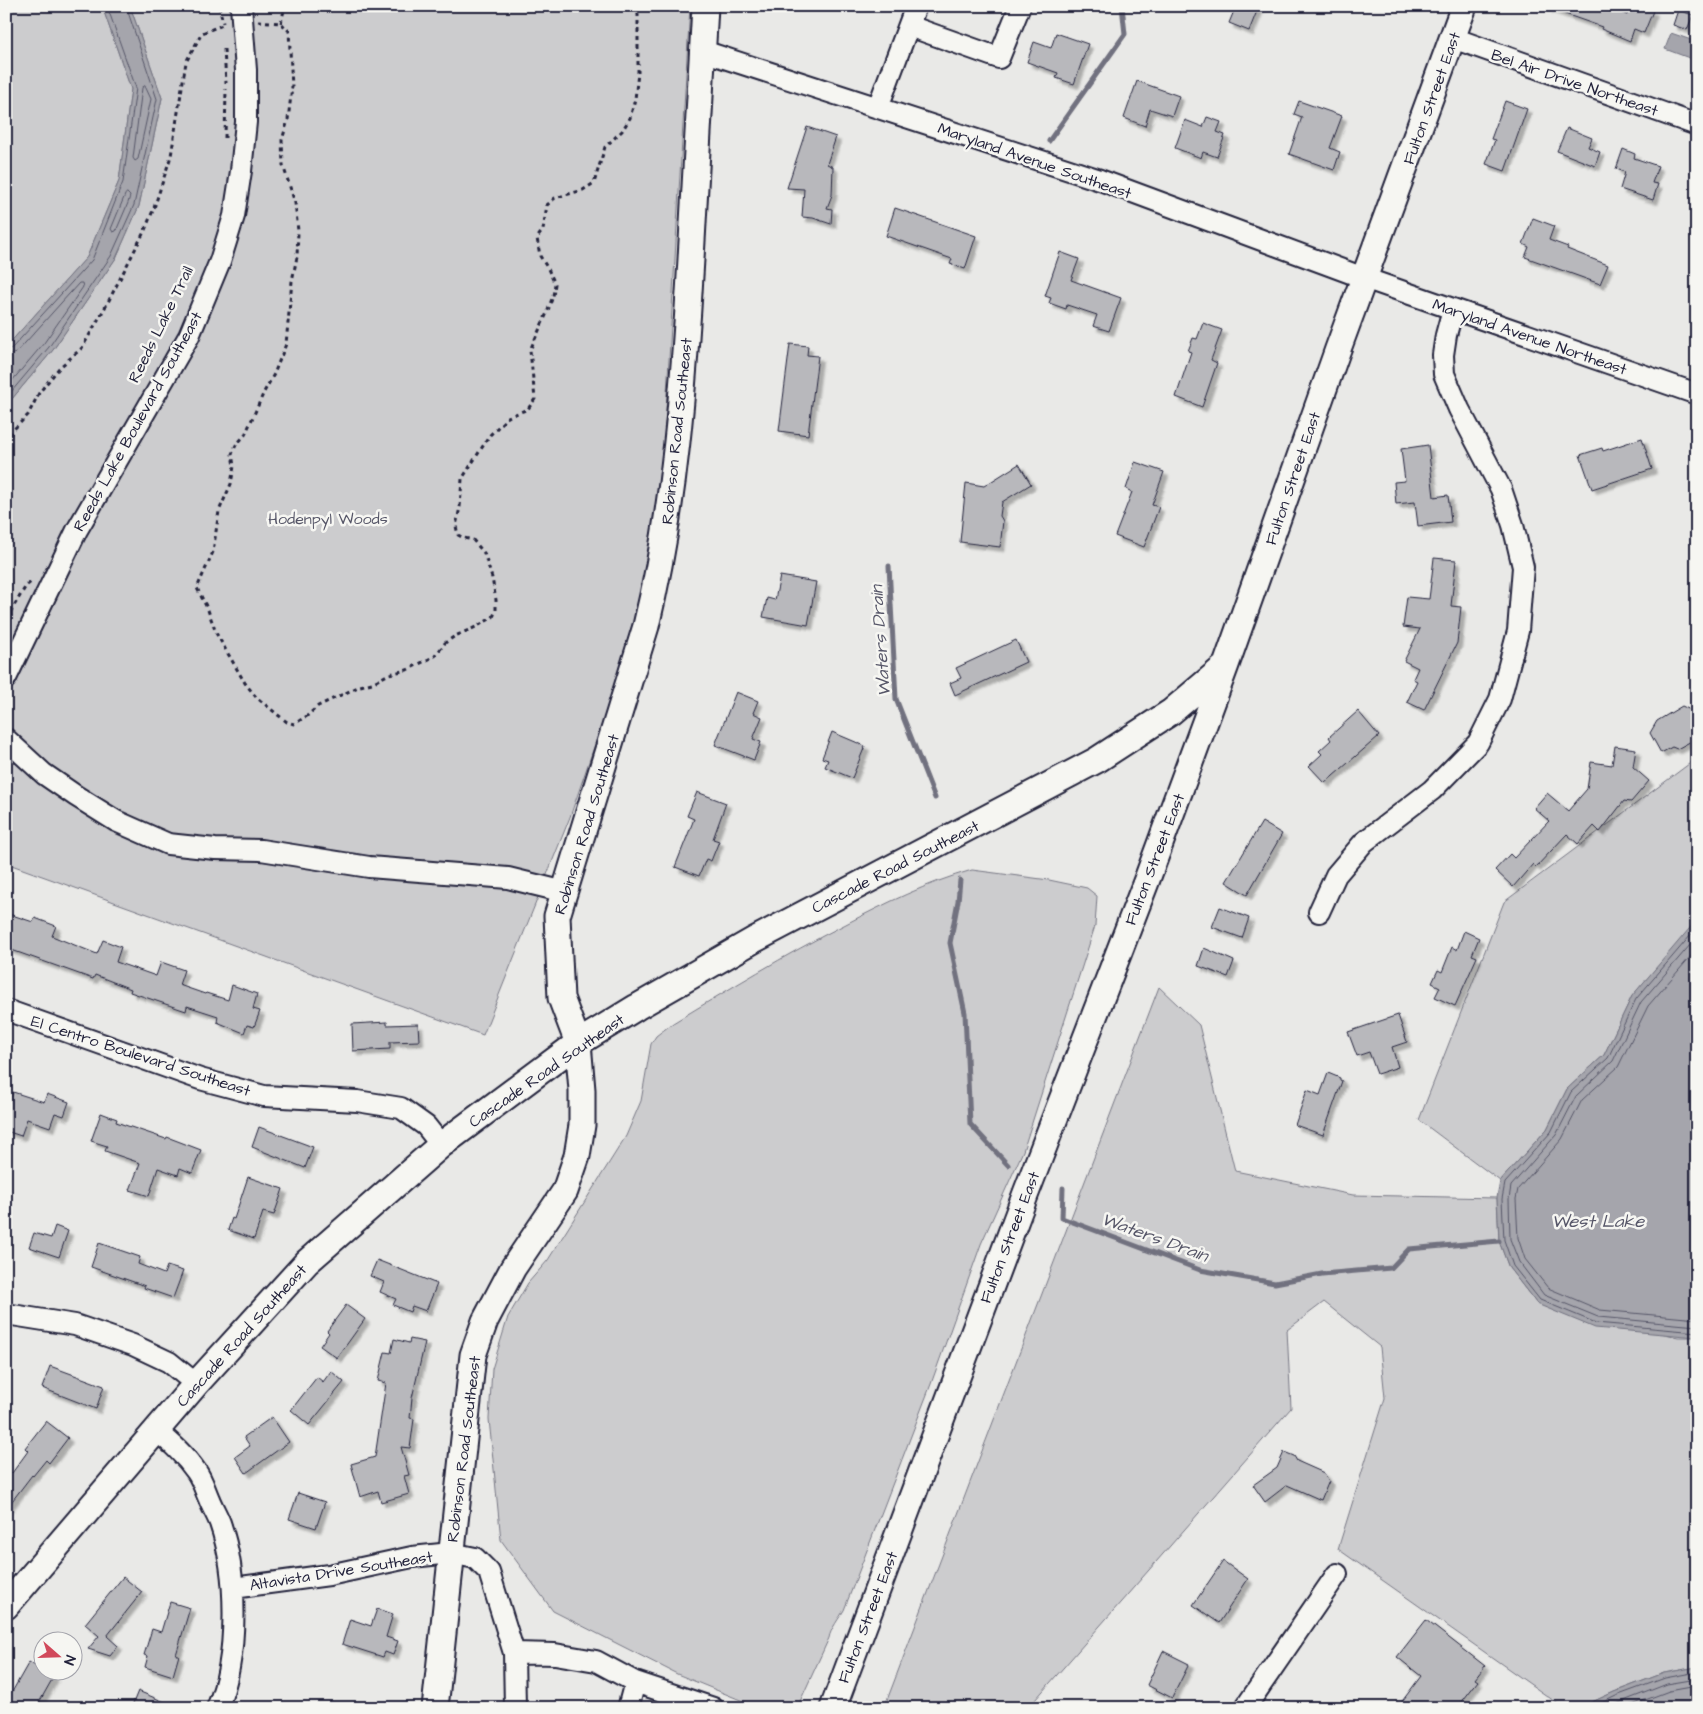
<svg xmlns="http://www.w3.org/2000/svg" width="1703" height="1714" font-family="'Architects Daughter',sans-serif">
<style>
.green{fill:#ccccce;stroke:#777784}
.water{fill:#a5a5ac;stroke:#71717f}
.lines{fill:none;stroke-linecap:round;stroke-linejoin:round}
.shore{stroke:#565668;stroke-width:1}
.stream{stroke:#71717f;stroke-width:5}
.building{fill:#b8b8bc;stroke:#22223b;filter:url(#shadow)}
.minor-casing{stroke:#22223b;stroke-width:24}
.major-casing{stroke:#22223b;stroke-width:29}
.path{stroke:#22223b;stroke-width:3;stroke-dasharray:4 4;stroke-linecap:butt}
.minor{stroke:#f6f6f2;stroke-width:20}
.major{stroke:#f6f6f2;stroke-width:25}
.labels{text-anchor:middle;stroke-width:5;stroke-linejoin:round;paint-order:stroke}
.street-label{font-size:16px;fill:#22223b;stroke:#f6f6f2}
.park-label{font-size:16px;fill:#555567;stroke:#f6f6f2}
.water-label{font-size:18px;font-style:italic;fill:#565668;stroke:#f6f6f2}
</style>
<defs>
<filter id="shadow"><feDropShadow dx="4.5" dy="4.5" stdDeviation="1" flood-color="#0004"/></filter>
</defs>
<rect width="100%" height="100%" fill="#e9e9e7"/>
<filter id="ink" filterUnits="userSpaceOnUse"><feTurbulence type="fractalNoise" baseFrequency=".02" numOctaves="2"/><feDisplacementMap in="SourceGraphic" scale="10" xChannelSelector="R" yChannelSelector="G"/><feConvolveMatrix kernelMatrix="1 2 1 2 8 2 1 2 1" color-interpolation-filters="sRGB"/></filter>
<g filter="url(#ink)">
<path class="green" d="M 6,6 L 102,6 L 131,89 L 119,181 L 87,257 L 6,347 Z
M 130,6 L 690,6 L 663,460 L 651,552 L 631,639 L 570,817 L 483,1035 L 6,863 L 6,406 L 53,350 L 116,258 L 139,206 L 162,98 Z
M 1697,758 L 1697,922 L 1632,996 L 1604,1055 L 1567,1089 L 1547,1129 L 1500,1181 L 1419,1120 L 1504,902 Z
M 972,870 L 1049,880 L 1087,888 L 1097,896 L 1095,926 L 1023,1151 L 981,1244 L 931,1384 L 844,1610 C 840,1617 830,1630 829,1638 L 797,1708 L 760,1708 L 677,1674 L 553,1611 L 501,1540 L 489,1419 L 492,1369 L 508,1317 L 528,1283 L 548,1260 L 626,1136 L 641,1101 L 651,1044 L 656,1036 L 673,1023 C 729,989 785,955 844,925 C 886,903 927,883 972,870 Z
M 1159,987 L 1199,1025 L 1235,1171 L 1353,1195 L 1497,1198 L 1499,1241 L 1509,1268 L 1537,1304 L 1678,1337 L 1697,1337 L 1697,1667 L 1664,1673 L 1614,1692 L 1579,1708 L 1564,1708 L 1338,1549 L 1385,1398 L 1380,1347 L 1324,1302 L 1287,1330 L 1291,1408 L 1028,1708 L 884,1708 Z"/>
<path class="water" d="M 102,6 L 130,6 L 162,98 L 139,206 L 116,258 L 53,350 L 6,406 L 6,347 L 87,257 L 119,181 L 131,89 Z
M 1671,33 L 1697,42 L 1692,59 L 1665,49 Z
M 1695,922 L 1697,922 L 1697,1337 L 1595,1328 L 1537,1304 L 1509,1268 L 1499,1241 L 1497,1198 L 1500,1181 L 1547,1129 L 1567,1089 L 1604,1055 L 1632,996 Z
M 1697,1667 L 1697,1708 L 1579,1708 L 1614,1692 L 1664,1673 Z"/>
<g class="lines">
<path class="shore" d="M 145,86 L 151,99 L 138,159 L 135,161 L 133,158 L 142,88 Z
M 127,193 L 130,196 L 128,203 L 116,231 L 113,232 L 111,229 L 125,195 Z
M 6,350 L 12,348 L 92,260 L 123,182 L 136,88 L 107,6
M 6,356 L 16,353 L 79,283 L 82,283 L 83,287 L 44,343 L 6,388
M 6,398 L 49,347 L 111,256 L 134,205 L 157,99 L 126,6
M 1697,928 L 1636,999 L 1608,1058 L 1571,1092 L 1551,1132 L 1505,1183 L 1502,1199 L 1504,1240 L 1513,1266 L 1540,1300 L 1596,1323 L 1697,1332
M 1697,937 L 1641,1002 L 1613,1061 L 1576,1096 L 1556,1135 L 1511,1186 L 1509,1199 L 1510,1239 L 1519,1262 L 1544,1295 L 1598,1317 L 1697,1326
M 1697,949 L 1648,1006 L 1618,1067 L 1582,1100 L 1562,1139 L 1518,1189 L 1516,1199 L 1518,1238 L 1525,1259 L 1548,1288 L 1600,1310 L 1697,1319
M 1591,1708 L 1616,1696 L 1665,1678 L 1697,1672
M 1606,1708 L 1667,1684 L 1697,1679
M 1624,1708 L 1669,1691 L 1697,1686"/>
<path class="stream" d="M 1049,141 L 1125,34 L 1122,6
M 889,566 L 896,699 L 935,798
M 960,880 L 958,901 L 950,943 L 965,1013 L 970,1124 L 1008,1165
M 1063,1188 L 1062,1218 L 1200,1270 L 1275,1283 L 1322,1274 L 1391,1268 L 1409,1249 L 1499,1241"/>
</g>
<path class="building" d="M 1236,6 L 1259,6 L 1249,31 L 1229,23 Z
M 1548,6 L 1606,6 L 1627,15 L 1631,6 L 1640,6 L 1653,11 L 1644,33 L 1634,29 L 1630,41 L 1601,29 L 1602,27 L 1548,8 Z
M 1678,10 L 1693,15 L 1687,30 L 1673,25 Z
M 1056,33 L 1088,44 L 1074,84 L 1056,78 L 1058,73 L 1027,62 L 1034,42 L 1051,48 Z
M 1137,81 L 1179,96 L 1172,116 L 1150,109 L 1145,126 L 1124,118 Z
M 1299,101 L 1342,116 L 1330,148 L 1340,152 L 1334,170 L 1289,154 L 1302,117 L 1294,114 Z
M 1505,101 L 1527,109 L 1505,171 L 1486,164 L 1495,140 L 1491,139 Z
M 1207,117 L 1221,122 L 1217,132 L 1225,135 L 1217,157 L 1203,152 L 1201,158 L 1175,148 L 1185,120 L 1203,127 Z
M 807,127 L 836,137 L 827,164 L 833,167 L 832,195 L 827,208 L 832,209 L 831,224 L 813,218 L 802,217 L 804,189 L 787,188 Z
M 1567,128 L 1592,138 L 1588,147 L 1600,152 L 1595,166 L 1557,151 Z
M 1623,149 L 1635,154 L 1634,158 L 1658,166 L 1652,183 L 1658,184 L 1653,200 L 1620,189 L 1625,172 L 1616,169 Z
M 895,208 L 976,236 L 965,269 L 950,264 L 952,259 L 886,236 Z
M 1533,218 L 1554,226 L 1549,240 L 1568,247 L 1567,249 L 1608,265 L 1600,284 L 1525,257 L 1529,247 L 1523,244 Z
M 1060,252 L 1079,259 L 1071,280 L 1121,298 L 1109,331 L 1093,326 L 1097,315 L 1067,305 L 1066,309 L 1049,303 L 1051,298 L 1045,296 Z
M 1203,323 L 1222,330 L 1211,360 L 1217,363 L 1202,407 L 1176,397 L 1191,352 L 1188,351 L 1193,338 L 1197,339 Z
M 790,344 L 808,346 L 807,355 L 818,356 L 808,435 L 779,431 Z
M 1642,438 L 1652,469 L 1592,489 L 1580,455 L 1602,448 L 1603,451 Z
M 1428,445 L 1434,497 L 1448,495 L 1451,522 L 1418,526 L 1415,502 L 1396,504 L 1394,482 L 1405,481 L 1401,449 Z
M 1135,462 L 1164,472 L 1152,505 L 1159,507 L 1144,547 L 1115,536 L 1132,492 L 1126,489 Z
M 1019,464 L 1031,484 L 1002,502 L 1000,516 L 1003,521 L 1000,547 L 960,542 L 966,483 L 984,486 Z
M 1434,558 L 1456,560 L 1451,606 L 1461,607 L 1457,643 L 1424,710 L 1407,702 L 1417,681 L 1413,679 L 1418,668 L 1404,661 L 1420,629 L 1403,627 L 1407,597 L 1429,599 Z
M 780,576 L 816,582 L 808,625 L 763,617 L 767,598 L 775,600 Z
M 1016,640 L 1026,662 L 955,695 L 950,683 L 961,678 L 956,668 Z
M 736,692 L 758,701 L 753,713 L 762,717 L 753,739 L 761,742 L 754,760 L 715,745 Z
M 1682,706 L 1697,713 L 1697,738 L 1677,749 L 1672,747 L 1661,753 L 1650,733 L 1657,721 Z
M 1358,711 L 1379,736 L 1325,783 L 1309,766 L 1322,754 L 1319,751 L 1331,740 L 1329,737 Z
M 832,732 L 865,746 L 852,778 L 825,767 L 828,760 L 822,758 Z
M 1615,746 L 1636,749 L 1633,767 L 1649,781 L 1631,802 L 1624,801 L 1600,832 L 1594,826 L 1578,844 L 1567,834 L 1536,867 L 1533,864 L 1513,887 L 1495,870 L 1510,854 L 1514,858 L 1549,821 L 1534,808 L 1547,793 L 1568,811 L 1587,789 L 1591,762 L 1612,765 Z
M 697,792 L 726,803 L 713,839 L 719,841 L 711,861 L 706,859 L 699,876 L 675,867 L 694,819 L 687,816 Z
M 1262,822 L 1282,834 L 1247,895 L 1226,882 Z
M 1220,907 L 1249,918 L 1242,938 L 1212,927 Z
M 6,913 L 33,922 L 35,918 L 56,926 L 52,936 L 97,954 L 103,940 L 121,947 L 116,962 L 156,976 L 161,962 L 184,970 L 179,985 L 205,994 L 206,993 L 228,1000 L 232,985 L 257,994 L 253,1009 L 260,1011 L 254,1027 L 247,1025 L 244,1033 L 217,1022 L 218,1016 L 187,1006 L 186,1011 L 130,992 L 131,989 L 95,975 L 93,979 L 6,948 Z
M 1464,931 L 1479,938 L 1472,955 L 1477,957 L 1455,1006 L 1435,997 L 1440,987 L 1432,983 L 1438,970 L 1442,972 L 1452,947 L 1457,950 Z
M 1204,948 L 1234,961 L 1228,977 L 1198,966 Z
M 1398,1015 L 1407,1042 L 1392,1047 L 1398,1067 L 1377,1074 L 1369,1052 L 1357,1056 L 1348,1032 Z
M 387,1022 L 387,1025 L 418,1024 L 419,1041 L 390,1042 L 390,1049 L 353,1051 L 352,1024 Z
M 1328,1073 L 1340,1078 L 1340,1080 L 1342,1081 L 1323,1135 L 1295,1125 L 1307,1090 L 1320,1095 Z
M 13,1092 L 44,1102 L 47,1094 L 69,1102 L 64,1116 L 55,1113 L 50,1127 L 27,1119 L 21,1136 L 6,1131 L 6,1110 Z
M 101,1113 L 117,1119 L 116,1122 L 166,1139 L 167,1137 L 201,1150 L 192,1173 L 180,1168 L 178,1175 L 158,1168 L 149,1196 L 130,1190 L 140,1163 L 105,1151 L 107,1146 L 91,1141 Z
M 259,1127 L 313,1147 L 305,1168 L 252,1147 Z
M 248,1177 L 283,1189 L 274,1215 L 263,1212 L 254,1239 L 228,1230 L 232,1218 L 234,1219 Z
M 55,1226 L 68,1231 L 59,1257 L 29,1247 L 34,1233 L 51,1238 Z
M 99,1243 L 140,1257 L 138,1264 L 164,1274 L 167,1266 L 183,1271 L 173,1298 L 144,1288 L 145,1286 L 91,1267 Z
M 377,1260 L 437,1284 L 426,1311 L 412,1306 L 410,1312 L 393,1305 L 396,1299 L 380,1292 L 384,1282 L 370,1276 Z
M 346,1305 L 365,1319 L 337,1358 L 320,1346 L 329,1333 L 327,1331 Z
M 394,1339 L 409,1343 L 410,1339 L 425,1342 L 412,1398 L 410,1418 L 414,1419 L 410,1448 L 401,1447 L 409,1475 L 404,1476 L 409,1494 L 381,1502 L 378,1491 L 360,1497 L 351,1464 L 375,1457 L 386,1383 L 378,1381 L 385,1352 L 391,1353 Z
M 50,1366 L 104,1386 L 96,1409 L 42,1388 Z
M 331,1371 L 344,1382 L 309,1425 L 291,1410 L 317,1377 L 323,1382 Z
M 272,1417 L 289,1442 L 246,1473 L 235,1457 L 250,1446 L 244,1437 Z
M 46,1421 L 68,1438 L 49,1463 L 46,1460 L 33,1476 L 32,1475 L 6,1509 L 6,1468 L 12,1473 L 28,1451 L 25,1448 Z
M 1284,1452 L 1294,1456 L 1297,1461 L 1324,1473 L 1329,1481 L 1321,1500 L 1287,1485 L 1265,1502 L 1253,1485 L 1277,1468 Z
M 298,1493 L 325,1502 L 316,1528 L 289,1519 Z
M 1223,1561 L 1248,1579 L 1219,1623 L 1193,1605 Z
M 123,1577 L 142,1592 L 107,1636 L 118,1646 L 110,1656 L 88,1649 L 99,1636 L 85,1624 Z
M 170,1602 L 190,1608 L 176,1655 L 179,1655 L 173,1676 L 145,1667 L 148,1656 L 144,1655 L 152,1629 L 161,1632 Z
M 377,1609 L 393,1614 L 386,1637 L 398,1641 L 393,1655 L 385,1652 L 383,1657 L 342,1644 L 350,1619 L 371,1626 Z
M 1426,1620 L 1485,1666 L 1475,1679 L 1478,1681 L 1457,1708 L 1397,1708 L 1421,1676 L 1397,1657 Z
M 1163,1651 L 1189,1664 L 1172,1698 L 1147,1685 Z
M 29,1662 L 42,1670 L 42,1672 L 46,1672 L 54,1676 L 36,1708 L 6,1708 L 6,1688 L 12,1692 Z
M 138,1691 L 177,1707 L 177,1708 L 131,1708 Z"/>
<g class="lines">
<g class="minor-casing">
<path id="minor" d="M 909,26 L 999,58 L 1020,6
M 1453,38 L 1697,125
M 703,51 L 1100,180 L 1364,278 L 1697,394
M 878,107 L 916,6
M 6,678 L 77,530 L 189,336 L 220,261 L 234,216 L 241,171 L 246,122 L 246,70 L 241,6
M 6,739 L 44,774 L 76,796 L 116,821 L 168,844 L 215,849 L 261,850 L 369,867 L 508,878 L 565,892
M 1319,912 L 1336,875 L 1364,842 L 1432,790 L 1478,743 L 1500,699 L 1518,631 L 1523,567 L 1513,525 L 1501,489 L 1459,409 L 1444,374 L 1443,355 L 1446,335 L 1453,309
M 6,1010 L 200,1079 L 264,1096 L 357,1101 L 401,1108 L 426,1126 L 441,1145
M 6,1314 L 75,1325 L 133,1345 L 169,1362 L 196,1384
M 156,1430 C 171,1443 185,1455 196,1471 C 202,1479 205,1490 209,1499 C 212,1507 217,1515 220,1523 C 238,1575 239,1658 217,1708
M 233,1588 L 329,1575 L 412,1557 L 451,1553 L 475,1558 L 489,1572 L 514,1653 L 555,1654 L 596,1661 L 635,1682 L 713,1708
M 514,1653 L 515,1708
M 628,1708 L 635,1682
M 1245,1708 L 1337,1574"/>
</g>
<g class="major-casing">
<path id="major" d="M 6,1606 L 196,1384 L 307,1262 L 441,1145 L 578,1043 L 637,1007 L 754,940 L 1097,760 L 1171,712 L 1224,667
M 435,1708 L 473,1355 L 485,1321 L 513,1268 L 565,1191 L 577,1156 L 582,1125 L 582,1090 L 578,1043 L 561,998 L 557,916 L 646,626 C 675,507 684,382 691,259 C 696,175 701,91 705,6
M 833,1708 L 1026,1193 L 1146,882 L 1226,665 L 1338,349 L 1464,6"/>
</g>
<path class="path" d="M 219,6 L 223,23
M 258,21 L 281,23 L 289,31 L 292,87 L 288,120 L 282,140 L 283,165 L 295,203 L 298,231 L 297,257 L 292,281 L 286,344 L 274,374 L 264,392 L 245,435 L 236,445 L 232,454 L 234,466 L 231,484 L 219,511 L 213,552 L 197,588 L 208,610 L 216,633 L 245,683 L 256,697 L 278,715 L 287,722 L 294,724 L 307,716 L 318,706 L 360,686 L 372,683 L 389,674 L 407,670 L 435,656 L 445,643 L 455,636 L 476,627 L 493,617 L 496,610 L 496,600 L 492,578 L 484,553 L 473,540 L 464,538 L 458,535 L 456,526 L 460,507 L 462,479 L 490,435 L 508,417 L 528,409 L 535,399 L 530,350 L 547,313 L 553,296 L 555,284 L 548,269 L 540,256 L 537,238 L 543,230 L 547,205 L 555,198 L 583,190 L 594,183 L 605,147 L 622,131 L 630,118 L 635,99 L 638,73 L 638,6
M 281,23 L 285,6
M 224,49 L 226,83
M 225,138 L 226,89
M 6,442 L 12,431 L 28,415 L 39,393 L 59,368 L 82,348 L 107,304 L 145,230 L 154,208 L 171,156 L 186,62 L 202,33 L 225,24
M 6,619 L 26,586 L 31,582"/>
<use href="#minor" class="minor"/>
<use href="#major" class="major"/>
</g>
</g>
<g class="labels">
<g class="street-label">
<text transform="translate(1575 82) rotate(19)" y="6">Bel Air Drive Northeast</text>
<text transform="translate(1431 98) rotate(-70)" y="6">Fulton Street East</text>
<text transform="translate(1035 160) rotate(19)" y="6">Maryland Avenue Southeast</text>
<text transform="translate(160 324) rotate(-64)" y="6">Reeds Lake Trail</text>
<text transform="translate(1530 336) rotate(19)" y="6">Maryland Avenue Northeast</text>
<text transform="translate(137 421) rotate(-61)" y="6">Reeds Lake Boulevard Southeast</text>
<text transform="translate(676 431) rotate(-84)" y="6">Robinson Road Southeast</text>
<text transform="translate(1292 478) rotate(-71)" y="6">Fulton Street East</text>
<text transform="translate(586 824) rotate(-73)" y="6">Robinson Road Southeast</text>
<text transform="translate(1154 859) rotate(-69)" y="6">Fulton Street East</text>
<text transform="translate(895 866) rotate(-27)" y="6">Cascade Road Southeast</text>
<text transform="translate(141 1055) rotate(18)" y="6">El Centro Boulevard Southeast</text>
<text transform="translate(546 1070) rotate(-35)" y="6">Cascade Road Southeast</text>
<text transform="translate(1009 1237) rotate(-69)" y="6">Fulton Street East</text>
<text transform="translate(241 1335) rotate(-48)" y="6">Cascade Road Southeast</text>
<text transform="translate(463 1449) rotate(-83)" y="6">Robinson Road Southeast</text>
<text transform="translate(341 1570) rotate(-9)" y="6">Altavista Drive Southeast</text>
<text transform="translate(867 1617) rotate(-69)" y="6">Fulton Street East</text>
</g>
<g class="park-label">
<text x="328" y="524">Hodenpyl Woods</text>
</g>
<g class="water-label">
<text transform="translate(880 641) rotate(-94)" y="6">Waters Drain</text>
<text x="1598" y="1227">West Lake</text>
<text transform="translate(1155 1237) rotate(20)" y="6">Waters Drain</text>
</g>
</g>
<rect width="1703" height="1714" fill="none" stroke="#f6f6f2" stroke-width="25"/>
<rect x="12" y="12" width="1678" height="1689" fill="none" stroke="#22223b" stroke-width="2" filter="url(#ink)"/>
<g transform="translate(58 1656) rotate(110)"><circle r="24" fill="#f6f6f2" stroke="#a1a1a9"/>
<path d="M0-4L9 19L0 12L-9 19Z" fill="#d1495b"/>
<text y="-8" font-size="14" font-weight="bold" text-anchor="middle" fill="#22223b">N</text>
</g>
</svg>
